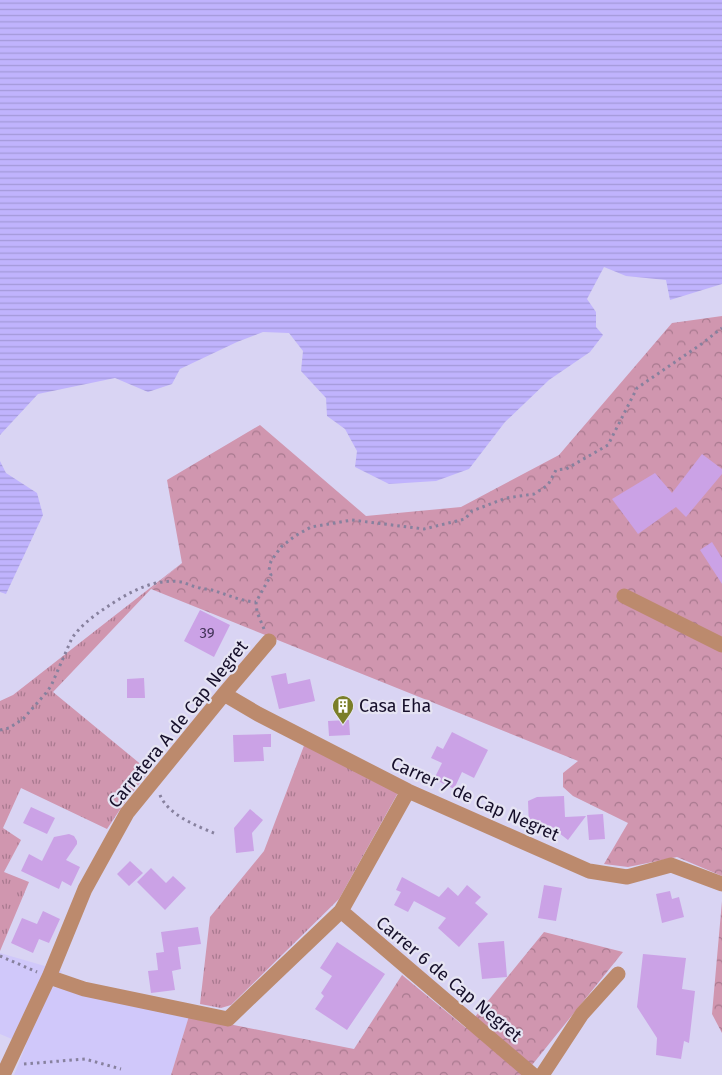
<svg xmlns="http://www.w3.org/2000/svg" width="722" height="1075" font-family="'Fira Sans',sans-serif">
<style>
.built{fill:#d0c8fa}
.grass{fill:url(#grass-tufts)}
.forest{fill:url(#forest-crowns)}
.water{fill:url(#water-rules)}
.building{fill:#cba2e6}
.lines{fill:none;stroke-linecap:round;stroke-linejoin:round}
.path{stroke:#87819e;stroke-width:3;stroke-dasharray:2.5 4;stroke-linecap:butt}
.minor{stroke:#bc8a6d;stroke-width:15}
.labels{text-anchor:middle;stroke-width:4.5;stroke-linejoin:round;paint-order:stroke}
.number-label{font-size:15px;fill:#433459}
.poi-label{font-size:18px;fill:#160f2a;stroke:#e6e4f3;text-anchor:start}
.street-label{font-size:18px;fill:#160f2a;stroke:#e6e4f3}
</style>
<defs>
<pattern id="grass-tufts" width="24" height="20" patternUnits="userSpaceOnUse" patternTransform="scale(1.25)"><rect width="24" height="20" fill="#d096af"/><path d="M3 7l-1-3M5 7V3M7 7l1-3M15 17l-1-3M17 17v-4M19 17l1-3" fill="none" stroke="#a8798f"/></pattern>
<pattern id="forest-crowns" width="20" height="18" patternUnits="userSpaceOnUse" patternTransform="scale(1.25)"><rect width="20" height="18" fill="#d096af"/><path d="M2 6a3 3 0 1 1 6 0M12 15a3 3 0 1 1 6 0" fill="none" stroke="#a8798f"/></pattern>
<pattern id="water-rules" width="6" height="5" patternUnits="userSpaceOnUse" patternTransform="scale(1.25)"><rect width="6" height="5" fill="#c0b3fd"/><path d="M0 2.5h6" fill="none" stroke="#a499d9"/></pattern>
</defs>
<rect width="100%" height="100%" fill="#d9d4f3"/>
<path class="built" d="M 0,953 L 62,971 L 53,987 L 189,1016 L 171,1075 L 14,1075 L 26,1045 L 0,1034 Z"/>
<path class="grass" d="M 182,563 L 151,589 L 53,692 L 149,771 L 125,802 L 107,829 L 21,788 L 3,828 L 21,840 L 4,872 L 29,882 L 0,951 L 0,701 L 13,695 Z
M 305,743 L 399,791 L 339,899 L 231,1005 L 221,1008 L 200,1004 L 210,917 L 264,851 Z"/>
<path class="forest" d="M 722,316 L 722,876 L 677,857 L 628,867 L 604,864 L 628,823 L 573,796 L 563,787 L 563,773 L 578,761 L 151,589 L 182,563 L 167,480 L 260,425 L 366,516 L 461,507 L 559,455 L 672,323 Z
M 722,901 L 722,1033 L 712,1014 Z
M 544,932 L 623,952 L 524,1075 L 171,1075 L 189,1016 L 354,1049 L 402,975 L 466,1028 Z"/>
<path class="water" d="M 0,0 L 722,0 L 722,284 L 670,300 L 666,280 L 626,276 L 604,267 L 587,299 L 596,312 L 596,327 L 603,335 L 590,352 L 549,380 L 505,422 L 469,469 L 436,481 L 389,484 L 355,467 L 357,451 L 345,429 L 327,416 L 326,398 L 301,371 L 303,351 L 289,333 L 263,332 L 237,342 L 180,369 L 172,384 L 148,392 L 115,378 L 38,394 L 0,435 Z
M 0,461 L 6,473 L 37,493 L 43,515 L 6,594 L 0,592 Z"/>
<path class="building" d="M 702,454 L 722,469 L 722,474 L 686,517 L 676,507 L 638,534 L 612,499 L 655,473 L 672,493 Z
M 712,542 L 722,558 L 722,584 L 700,550 Z
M 200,610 L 230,625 L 214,657 L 184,641 Z
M 286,673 L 288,684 L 310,679 L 315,701 L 279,709 L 271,676 Z
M 144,678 L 145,698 L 127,698 L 127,679 Z
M 349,720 L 350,735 L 329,736 L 328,721 Z
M 452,732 L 488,750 L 474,778 L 462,772 L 454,789 L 434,779 L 442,763 L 431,758 L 437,746 L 443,749 Z
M 271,734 L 271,747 L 263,747 L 264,761 L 234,762 L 233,735 Z
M 564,796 L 565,817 L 586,816 L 568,840 L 550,826 L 529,827 L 528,801 L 537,797 Z
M 31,807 L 55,818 L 47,834 L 23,823 Z
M 250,809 L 263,820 L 252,833 L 254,851 L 236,853 L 234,828 Z
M 603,814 L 605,839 L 589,840 L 587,815 Z
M 69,834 L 74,836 L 77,841 L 77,844 L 66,860 L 80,867 L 71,886 L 62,881 L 59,889 L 21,871 L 29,854 L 42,861 L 54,837 Z
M 130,861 L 143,873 L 129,886 L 117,874 Z
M 151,868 L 166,883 L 173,876 L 186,888 L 165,910 L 137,882 Z
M 402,877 L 439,897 L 448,887 L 458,896 L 467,885 L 481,897 L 475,903 L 488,914 L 459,947 L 438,928 L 446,918 L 414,901 L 408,912 L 394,905 L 401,892 L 396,890 Z
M 544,885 L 562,888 L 556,921 L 538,918 Z
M 670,891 L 672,899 L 679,897 L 684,917 L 662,923 L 656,894 Z
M 43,911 L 60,919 L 49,943 L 39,939 L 33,953 L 11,943 L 22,918 L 37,924 Z
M 198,927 L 201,944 L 178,947 L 181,969 L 172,971 L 175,990 L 151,993 L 148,971 L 158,970 L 156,953 L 164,952 L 161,932 Z
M 504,941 L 507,977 L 482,979 L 478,943 Z
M 337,942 L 385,974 L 347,1030 L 315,1009 L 324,996 L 321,993 L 332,976 L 320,968 Z
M 643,954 L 686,958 L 682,989 L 695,991 L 689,1043 L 684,1041 L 681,1059 L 656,1055 L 657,1038 L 637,1007 Z"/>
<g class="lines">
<path class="path" d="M 264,629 L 257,612 L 256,602 L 271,575 L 269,570 L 271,561 L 281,547 L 295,536 L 311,527 L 352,520 L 424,529 L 465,519 L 472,511 L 506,498 L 534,494 L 548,485 L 556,470 L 566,469 L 608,445 L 637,388 L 700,345 L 722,328
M 0,730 L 9,728 L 23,719 L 46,693 L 51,686 L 72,638 C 82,624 96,614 110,605 C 131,591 155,578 182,582 C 188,584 194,587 200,588 C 203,589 205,589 208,589 C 224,593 239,601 256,602
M 160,795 C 168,815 197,826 216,834
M 0,956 L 37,972
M 24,1064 L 85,1059 L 121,1069"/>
<path class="minor" d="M 624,596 L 722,645
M 224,694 L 258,714 L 408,791 L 589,871 L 627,877 L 671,865 L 722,884
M 341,911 L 533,1075
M 49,977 L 84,989 L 228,1019 L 341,911 L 408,791
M 3,1075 L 49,977 L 85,889 L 127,813 L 224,694 L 269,641
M 542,1075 L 582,1014 L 618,974"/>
</g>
<defs>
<g id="building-pin" transform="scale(1.125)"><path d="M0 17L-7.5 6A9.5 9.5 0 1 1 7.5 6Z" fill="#7a7e28" stroke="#e6e4f3"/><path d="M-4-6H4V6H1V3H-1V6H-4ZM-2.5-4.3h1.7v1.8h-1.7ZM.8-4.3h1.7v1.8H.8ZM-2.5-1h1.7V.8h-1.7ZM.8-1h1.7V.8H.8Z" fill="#fff"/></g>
</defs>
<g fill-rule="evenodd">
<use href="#building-pin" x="343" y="706"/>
</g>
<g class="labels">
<g class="number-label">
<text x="207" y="638">39</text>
</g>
<g class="poi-label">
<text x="359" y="712">Casa Eha</text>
</g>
<g class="street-label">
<text transform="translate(178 724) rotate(-51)" y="6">Carretera A de Cap Negret</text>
<text transform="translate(475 799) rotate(24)" y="6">Carrer 7 de Cap Negret</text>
<text transform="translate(449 979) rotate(40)" y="6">Carrer 6 de Cap Negret</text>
</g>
</g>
</svg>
